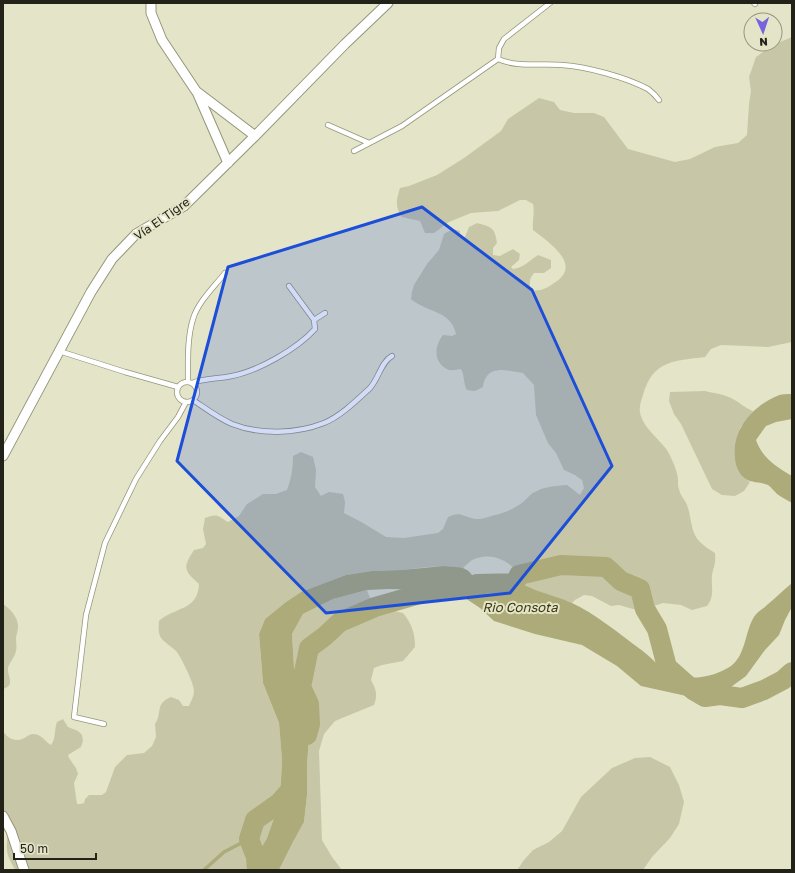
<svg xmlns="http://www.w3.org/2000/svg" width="795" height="873" font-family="'Golos Text',sans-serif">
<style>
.green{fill:#c7c7a8}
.water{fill:#acab79}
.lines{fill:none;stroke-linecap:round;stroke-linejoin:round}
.stream{stroke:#acab79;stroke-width:3.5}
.river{stroke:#acab79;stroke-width:20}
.lane-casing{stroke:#96957b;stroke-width:6}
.street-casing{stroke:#96957b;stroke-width:11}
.lane{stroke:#fff;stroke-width:4.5}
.street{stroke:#fff;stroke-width:9}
.marked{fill:#1d4ed8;fill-opacity:0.2;stroke:#1d4ed8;stroke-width:3;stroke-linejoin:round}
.labels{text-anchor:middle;stroke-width:4;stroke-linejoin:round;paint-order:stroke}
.street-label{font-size:12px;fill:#232218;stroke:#e4e4c8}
.water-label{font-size:13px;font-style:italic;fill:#3b3911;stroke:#e4e4c8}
</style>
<rect width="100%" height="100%" fill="#e4e4c8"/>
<path class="green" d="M 792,37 L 792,342 L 768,347 L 721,345 L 711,349 L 705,357 C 674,361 653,360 643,395 C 641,402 638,408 641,416 C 647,434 666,442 672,460 C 674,464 676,469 677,474 C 679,479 677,485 679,489 C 680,495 685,500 687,505 C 692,518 690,532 700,542 C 704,546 710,550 715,553 C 716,565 714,565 712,575 C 711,587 715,596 707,606 L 692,610 L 681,605 L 663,603 L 640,611 L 619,605 L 611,606 L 592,596 L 584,595 L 575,600 L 572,603 C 560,598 536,593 526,586 C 522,583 519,575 516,571 C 506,558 488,552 472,560 C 469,562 466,565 463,568 L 444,566 L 427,567 L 402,570 L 372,571 L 346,575 L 301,592 L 286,602 L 265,619 L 259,634 L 263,683 L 279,723 L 282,760 L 281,781 L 279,803 L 273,821 L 267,838 L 256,857 L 251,870 L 15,870 C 12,863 7,857 7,849 C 6,843 8,838 7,832 L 3,831 L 3,731 C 7,738 16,743 24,738 C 27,737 29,734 33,734 C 42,734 44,741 51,745 C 56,739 54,730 57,722 L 63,719 L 68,727 L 78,731 L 82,735 L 83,741 L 81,747 L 68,755 L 69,758 L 76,768 L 78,774 L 74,783 L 77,804 L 80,804 L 84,803 L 85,799 L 89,795 L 102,795 L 106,792 L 115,767 L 127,755 L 144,753 L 152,746 L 156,737 L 155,724 C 163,713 154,704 171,697 L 179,700 L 183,706 L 189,706 C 191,701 194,696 194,691 C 194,683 181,657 176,651 C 163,639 157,641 159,621 C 174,607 198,611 199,584 C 183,570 183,567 194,550 L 203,548 L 206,544 L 203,529 L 205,518 C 218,513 218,516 228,522 L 239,516 L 247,504 L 263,494 L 276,494 L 287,490 C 291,479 293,469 293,456 L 301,452 L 313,457 L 316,470 L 315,487 L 321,496 L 329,492 L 343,494 L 345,502 L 344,513 L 363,523 L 386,537 L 404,538 L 438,533 L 443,529 L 448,517 C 460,512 460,515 471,518 C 478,521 488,517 495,515 C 504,513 516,508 523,502 C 528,498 531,493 537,491 C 547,486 557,486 567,485 L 580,495 L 584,488 L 582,480 L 575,475 L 564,470 L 556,453 L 548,443 L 536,415 L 534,385 L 523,373 C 506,370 486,364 483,387 L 475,391 L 467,390 C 463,383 465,376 461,369 C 458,369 452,371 449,370 C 433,364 434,346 443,335 L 452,336 L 456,334 C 451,310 427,313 411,299 L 412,292 L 414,285 L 427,264 L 439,250 L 444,234 C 449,231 454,228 460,231 L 460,238 L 465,237 L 469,227 L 477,223 C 491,227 495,227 497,243 L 493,248 L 493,255 L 500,256 L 513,249 L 520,254 L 519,260 L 511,267 L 513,269 C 523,268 529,261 538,255 L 551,260 L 551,268 L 544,273 L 534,273 C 529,279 529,283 531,290 C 540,292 547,288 554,283 C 584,265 548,242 533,230 C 532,221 535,212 533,204 L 526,200 L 520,200 L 498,211 L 471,213 L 449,222 L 434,233 L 425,233 L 420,221 L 402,217 C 395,208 396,200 400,188 L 409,186 L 437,175 L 464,158 L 501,131 L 508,119 L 539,98 L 554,102 L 560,110 L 574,113 L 594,113 L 604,117 L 628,149 L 675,162 L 690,159 L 715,147 L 738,143 L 747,135 L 749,104 L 751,91 L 749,77 L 756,57 L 773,45 Z
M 705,391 C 713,393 723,394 731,398 C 739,402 745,408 753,411 L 740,428 L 742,476 L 750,482 L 744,491 L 735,496 L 722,495 L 712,489 L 681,424 L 674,414 L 669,401 L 670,392 Z
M 367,590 L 370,598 L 375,607 L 403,613 C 412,624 415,633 415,647 L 403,661 L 382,665 L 374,668 L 371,680 C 376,689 378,695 374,705 L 335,721 L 324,734 L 319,751 L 322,840 L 332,857 L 342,870 L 279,870 L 293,842 L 304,822 L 307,795 L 307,765 L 310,724 L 309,704 L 294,668 L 292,634 L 303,614 L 333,599 Z
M 3,604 C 10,608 19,619 18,627 C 18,631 16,635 16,639 C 16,643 17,648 16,651 C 15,657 9,663 8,668 C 7,676 16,685 3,689 Z
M 650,757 L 670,767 L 679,785 L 684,802 L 679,824 L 670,838 L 652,857 L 643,870 L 517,870 L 524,860 L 533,850 L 549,842 L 562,831 L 581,797 L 597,782 L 612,768 L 635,758 Z"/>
<path class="water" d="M 792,394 L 792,419 L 776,422 L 766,426 L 756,440 C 762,458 777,467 792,476 L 792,503 C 787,500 781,497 777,494 C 774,491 771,487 768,485 C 759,481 750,484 742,476 C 738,471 735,464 735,457 C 732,429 753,406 777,396 C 781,394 787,394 792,394 Z
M 444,566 C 451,567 461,566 467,570 C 476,576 479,594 492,595 C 503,596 507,581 518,583 C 525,584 531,589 538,591 C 549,595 561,598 572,603 C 594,613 620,634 640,649 C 654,659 658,668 676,675 C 694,681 716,676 731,666 C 746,655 745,631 754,617 C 757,612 763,609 767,605 C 776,598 783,590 792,583 L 792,607 L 785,620 L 779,635 L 765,650 L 746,676 L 720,695 L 705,697 L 691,697 L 641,686 L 617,666 L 582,645 L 535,634 L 494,621 L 480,608 L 465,598 L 449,590 L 388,589 L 367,590 L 333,599 L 303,614 L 292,634 L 294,668 L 309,704 L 310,724 L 307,765 L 307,795 L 304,822 L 293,842 L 279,870 L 251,870 L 256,857 L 267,838 L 273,821 L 279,803 L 281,781 L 282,760 L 279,723 L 263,683 L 259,634 L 265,619 L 286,602 L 301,592 L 346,575 L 372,571 L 402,570 Z"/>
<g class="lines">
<path class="stream" d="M 204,870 L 224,852 L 249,839"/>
<path class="river" d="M 307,735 L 310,724 L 309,704 L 301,687 L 309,648 L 325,636 L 340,622 L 375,607 L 434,590 L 449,590 L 470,587 L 477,584 L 515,583 L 519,575 L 561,565 L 606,567 L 621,581 L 640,589 L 645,609 L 657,629 L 667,667 L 693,690 L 705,697 L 720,695 L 742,698 L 764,690 L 783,680 L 792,672
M 257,870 L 256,857 L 249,839 L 255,820 L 279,803 L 292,788 L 295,783"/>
<g class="lane-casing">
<path id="lane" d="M 754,3 L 755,4
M 498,59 C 519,68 540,63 562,65 C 588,67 625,77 648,89 C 652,92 656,96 659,100
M 498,59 L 499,48 L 504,39 L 550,3
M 328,125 L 369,143
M 354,151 L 402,126 L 498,59
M 289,286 L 314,320
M 59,351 L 125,372 L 178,387
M 188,381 C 188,362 187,338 193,319 C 198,302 214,287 225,273
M177 392a10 10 0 1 1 20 0a10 10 0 1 1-20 0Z
M 192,383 C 205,378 218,379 232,376 C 258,371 297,349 315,329 L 314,320 L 325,313
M 193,400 C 205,408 218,418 232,424 C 260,435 296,434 324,423 C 341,416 357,400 370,388 C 379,378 381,362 392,356
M 104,724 L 74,717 L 86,615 L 105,543 L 136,479 L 160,441 L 178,417 L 186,402"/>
</g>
<g class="street-casing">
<path id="street" d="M 151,3 L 151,13 L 162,40 L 196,91 L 255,136
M 197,92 L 228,163
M 3,456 L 91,292 L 112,259 L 136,234 L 184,206 L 255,136 L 345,44 L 388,3
M 3,816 L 11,831 L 24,870"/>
</g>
<use href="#lane" class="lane"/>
<use href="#street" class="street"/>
</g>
<path class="marked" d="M 422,207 L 532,290 L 612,466 L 510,593 L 326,613 L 177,461 L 228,267 Z"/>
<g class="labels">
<g class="street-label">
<text transform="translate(162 219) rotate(-35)" y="4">Vía El Tigre</text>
</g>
<g class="water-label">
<text x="520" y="612">Rio Consota</text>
</g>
</g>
<rect width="795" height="873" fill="none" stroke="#232218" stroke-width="8"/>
<g transform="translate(763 32) rotate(177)"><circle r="19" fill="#e4e4c8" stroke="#979682"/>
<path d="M0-3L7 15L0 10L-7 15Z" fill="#7763dd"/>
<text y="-6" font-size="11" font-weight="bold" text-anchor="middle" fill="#232218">N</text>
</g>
<path d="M14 853v6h82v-6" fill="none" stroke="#232218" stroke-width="2"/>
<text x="20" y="853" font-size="12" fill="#232218" stroke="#e4e4c8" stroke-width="3" paint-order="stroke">50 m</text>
</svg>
